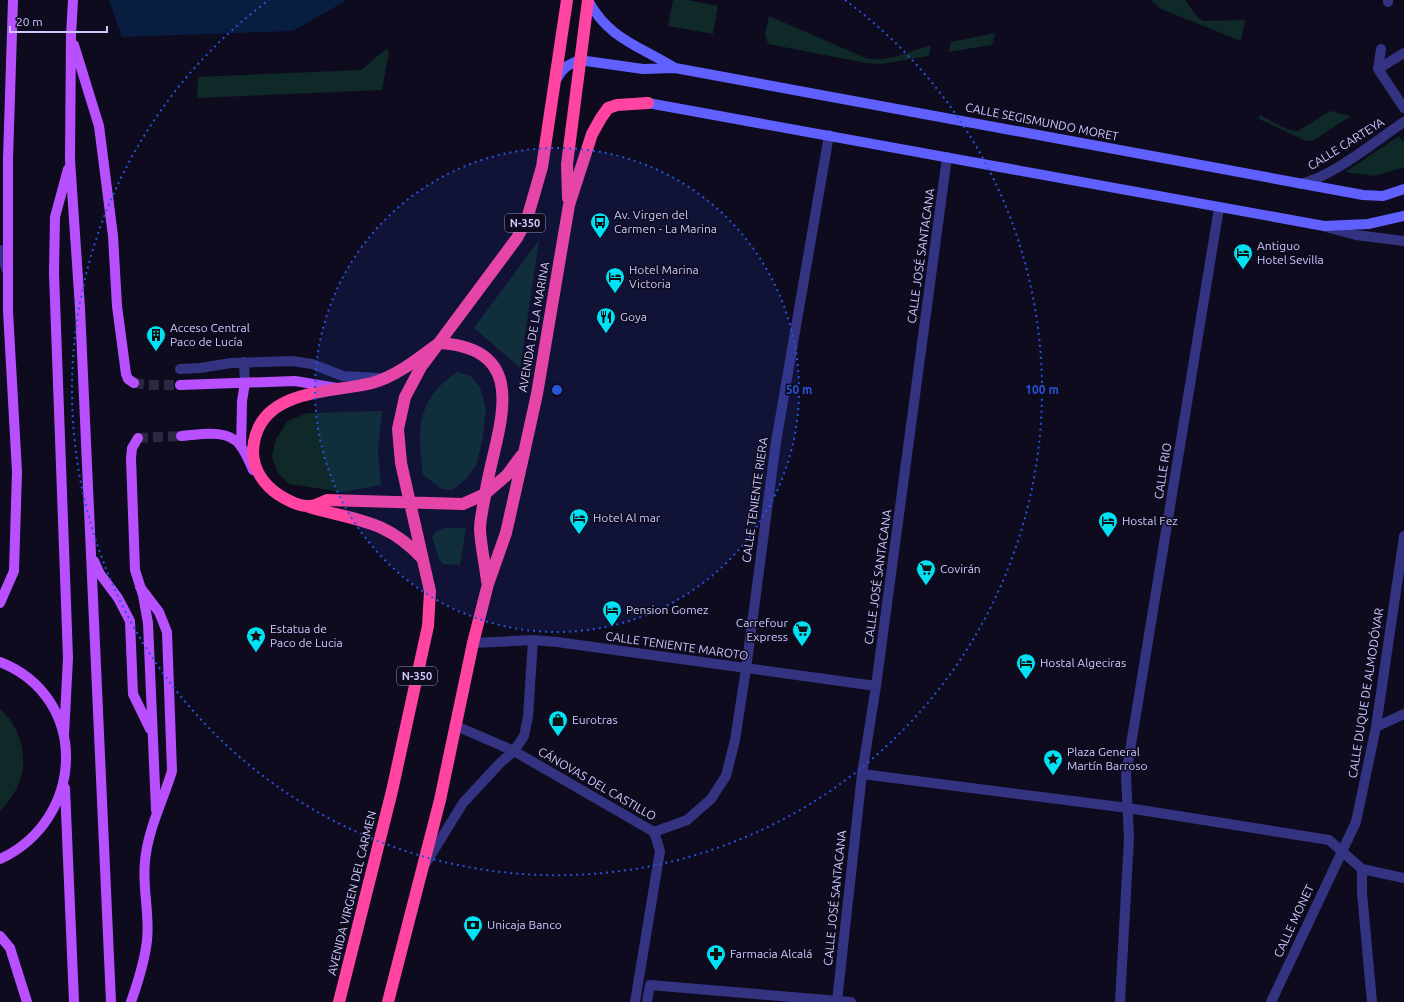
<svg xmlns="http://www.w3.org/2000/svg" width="1404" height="1002" font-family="Ubuntu,sans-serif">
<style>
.green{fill:#0e2927}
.water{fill:#081e41}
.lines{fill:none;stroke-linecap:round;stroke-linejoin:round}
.primary-tunnel{stroke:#2b2841;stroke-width:10;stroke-dasharray:10 5;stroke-linecap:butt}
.lane{stroke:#343381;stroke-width:10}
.street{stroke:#343381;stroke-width:10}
.secondary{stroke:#6060ff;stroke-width:10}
.primary{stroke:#b950ff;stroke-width:10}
.highway{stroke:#ff44a2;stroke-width:12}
.ring{fill:none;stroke:#2654da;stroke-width:2;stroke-dasharray:2 4}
.labels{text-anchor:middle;stroke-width:3;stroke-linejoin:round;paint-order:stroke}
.shield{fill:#0e0b1f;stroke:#9490bc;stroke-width:1}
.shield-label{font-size:11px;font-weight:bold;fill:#cdc9ff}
.street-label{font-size:12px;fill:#cdc9ff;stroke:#0e0b1f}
.poi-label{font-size:12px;fill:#cdc9ff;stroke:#0e0b1f;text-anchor:start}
.centre{fill:#2654da;stroke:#0e0b1f;stroke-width:2}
.ring-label{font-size:12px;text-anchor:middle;font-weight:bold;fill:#2654da;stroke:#0e0b1f;stroke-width:3;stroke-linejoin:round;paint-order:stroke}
</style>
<rect width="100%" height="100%" fill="#0e0b1f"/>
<path class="green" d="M 673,0 L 688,0 L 718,6 L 713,34 L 668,26 Z
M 1151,0 L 1185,0 L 1197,17 L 1203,21 L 1245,20 L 1241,41 L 1161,9 Z
M 769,16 L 866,58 C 886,63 911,51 931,45 L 929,56 L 882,64 L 866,63 L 768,44 L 765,34 Z
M 995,33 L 992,45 L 948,52 L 951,42 Z
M 386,49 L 389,51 L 382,90 L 197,98 L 198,77 L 361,70 Z
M 1330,111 L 1351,116 L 1314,140 L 1306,141 L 1259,119 L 1260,115 L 1289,130 L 1298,131 Z
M 1399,136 L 1404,143 L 1404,167 L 1375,176 L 1345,172 Z
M 539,240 L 520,368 L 474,328 Z
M 457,372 L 471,376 L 480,388 L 486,409 L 483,436 L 477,464 L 466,479 L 452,490 L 442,489 L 423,475 C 417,430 416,400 457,372 Z
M 382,411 L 378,450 L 381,485 L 342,492 L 289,484 L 278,473 L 272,457 L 276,439 L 288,421 L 307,413 Z
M 444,528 L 466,528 L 460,565 L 443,564 L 439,559 L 432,537 L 435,532 Z
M 0,709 C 20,726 29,757 19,783 C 15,794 8,802 0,811 Z"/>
<path class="water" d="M 109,0 L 347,0 L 293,31 L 122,37 Z"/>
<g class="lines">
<path class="primary-tunnel" d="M 134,383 L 148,385 L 180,385
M 138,438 L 181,436"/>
<path class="lane" d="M 244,362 L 245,383
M 180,369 L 200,368 L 231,363 L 292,361 L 312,364 L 343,376 L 378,378
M 426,863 L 463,803 L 500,763 L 514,751 L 524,736 L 528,717 L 533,640"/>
<path class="street" d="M 1388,2 L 1388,0
M 1381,49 L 1378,69 L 1404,108
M 1378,69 L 1404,53
M 1300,184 C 1334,176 1374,142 1404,122
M 1326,227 L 1356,235 L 1404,241
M 0,250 L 7,271
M 473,643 L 533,640 L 557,642 L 876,686
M 456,726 L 514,751 L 654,832 L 660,851 L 635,1002
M 1376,727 L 1404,714
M 862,774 L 1128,808 L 1329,840 L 1362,869 L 1404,878
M 654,832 L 687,820 L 711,799 L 726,776 L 735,740 L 746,669 L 776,442 L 829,135
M 1362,869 L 1362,893 L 1372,1002
M 837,1001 L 862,774 L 876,686 L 947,157
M 647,1002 L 650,985 L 851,1002
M 1120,1002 L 1129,838 L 1126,775 L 1219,208
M 1271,1002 L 1356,822 L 1376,727 L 1404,536"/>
<path class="secondary" d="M 588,0 C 608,39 640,46 675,68
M 556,80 L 561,72 L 567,66 L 579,60 L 643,69 L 675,68 L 1363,195 L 1383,196 L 1404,189
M 648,103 L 1324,226 L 1368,224 L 1404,216"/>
<path class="primary" d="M 73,0 L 71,35 L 70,160 L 80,308 L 111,1002
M 74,45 L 99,126 L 113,236 L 117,306 L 126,374 L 128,379 L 134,383
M 180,385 L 295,381 L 337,388
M 181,436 C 199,435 227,428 240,445 C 246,453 249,461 253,470
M 138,438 L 132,448 L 131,458 L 135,570 L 143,595 L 148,623 L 156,810
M 241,447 L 242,401 L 245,383
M 94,561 L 100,574 L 118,598 L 130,621 L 133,694 L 150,729
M 0,603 L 14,571 L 17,472 L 8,311 L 8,159 L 13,0
M 0,662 C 91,698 85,820 0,859
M 64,735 L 68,658 L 54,273 L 55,217 L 68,169
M 65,788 L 74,1002
M 0,936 L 10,948 L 27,1002
M 131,1002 C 138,982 145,961 147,940 C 150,914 142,887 145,861 C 148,829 163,801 172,771 L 167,632 L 159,612 L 140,587"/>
<path class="highway" d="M 568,198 L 567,164 L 588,0
M 309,507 C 357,521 385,519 422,558
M 487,581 C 485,564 481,547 480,530 C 480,519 483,507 485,496 C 493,436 539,349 439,343 C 419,358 397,376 372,383 C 336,392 275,389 258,429 C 255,436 253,445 253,453 C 254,470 264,485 279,495 C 287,500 300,507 310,506 C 315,506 322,502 327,500 L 463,504 L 485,494 L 507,475 L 521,456
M 339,1002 L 392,791 L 428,626 L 430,591 L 401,463 L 398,429 L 405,397 L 421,367 L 517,238 L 527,219 L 542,167 L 567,0
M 388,1002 L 440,800 L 473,643 L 488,584 L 506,533 L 524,453 L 537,394 L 569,205 L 592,134 L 601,118 L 608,108 L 617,105 L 648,103"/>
</g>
<circle cx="557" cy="390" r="242" fill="#2654da" fill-opacity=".12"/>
<g class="ring">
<circle cx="557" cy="390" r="242"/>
<path d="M845 0A485 485 0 1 1 269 0"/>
</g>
<defs>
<g id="bus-pin" transform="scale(1)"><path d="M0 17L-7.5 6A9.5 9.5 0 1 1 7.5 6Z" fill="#00e2f4" stroke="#0e0b1f"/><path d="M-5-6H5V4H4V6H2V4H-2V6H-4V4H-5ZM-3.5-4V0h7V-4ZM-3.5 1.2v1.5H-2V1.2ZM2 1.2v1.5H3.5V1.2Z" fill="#111"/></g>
<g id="hotel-pin" transform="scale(1)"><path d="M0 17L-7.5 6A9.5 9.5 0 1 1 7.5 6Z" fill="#00e2f4" stroke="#0e0b1f"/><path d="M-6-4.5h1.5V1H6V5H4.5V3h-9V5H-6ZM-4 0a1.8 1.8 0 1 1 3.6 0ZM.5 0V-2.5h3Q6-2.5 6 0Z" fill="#111"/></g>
<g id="restaurant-pin" transform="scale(1)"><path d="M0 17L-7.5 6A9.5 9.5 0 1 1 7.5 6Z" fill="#00e2f4" stroke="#0e0b1f"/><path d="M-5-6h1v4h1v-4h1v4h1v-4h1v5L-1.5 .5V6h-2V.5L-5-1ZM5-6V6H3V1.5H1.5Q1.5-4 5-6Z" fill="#111"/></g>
<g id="building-pin" transform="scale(1)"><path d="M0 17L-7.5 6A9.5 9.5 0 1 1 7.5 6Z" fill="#00e2f4" stroke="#0e0b1f"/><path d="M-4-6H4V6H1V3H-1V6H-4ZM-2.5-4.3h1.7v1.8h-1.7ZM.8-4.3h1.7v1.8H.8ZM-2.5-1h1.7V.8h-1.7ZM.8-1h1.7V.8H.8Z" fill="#111"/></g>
<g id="supermarket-pin" transform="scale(1)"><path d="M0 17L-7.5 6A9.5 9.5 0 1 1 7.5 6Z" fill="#00e2f4" stroke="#0e0b1f"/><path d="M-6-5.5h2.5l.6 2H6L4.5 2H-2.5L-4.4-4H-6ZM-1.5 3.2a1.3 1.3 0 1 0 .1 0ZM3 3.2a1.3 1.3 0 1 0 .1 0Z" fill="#111"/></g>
<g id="sight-pin" transform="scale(1)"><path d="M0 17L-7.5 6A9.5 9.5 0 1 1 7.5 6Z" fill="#00e2f4" stroke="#0e0b1f"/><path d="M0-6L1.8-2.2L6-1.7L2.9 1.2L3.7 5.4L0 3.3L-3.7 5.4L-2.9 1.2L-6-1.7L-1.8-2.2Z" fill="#111"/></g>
<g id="shop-pin" transform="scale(1)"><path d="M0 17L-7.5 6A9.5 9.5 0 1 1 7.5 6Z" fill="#00e2f4" stroke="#0e0b1f"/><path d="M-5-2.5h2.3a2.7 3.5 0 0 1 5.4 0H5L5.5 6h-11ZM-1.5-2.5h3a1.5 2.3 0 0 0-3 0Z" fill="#111"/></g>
<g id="bank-pin" transform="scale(1)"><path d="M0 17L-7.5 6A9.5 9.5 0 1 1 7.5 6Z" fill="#00e2f4" stroke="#0e0b1f"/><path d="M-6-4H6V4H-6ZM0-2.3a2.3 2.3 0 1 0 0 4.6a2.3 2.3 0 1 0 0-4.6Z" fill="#111"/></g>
<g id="pharmacy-pin" transform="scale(1)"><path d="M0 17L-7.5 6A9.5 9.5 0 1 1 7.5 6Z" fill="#00e2f4" stroke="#0e0b1f"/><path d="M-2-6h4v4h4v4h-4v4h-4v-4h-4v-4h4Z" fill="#111"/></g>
</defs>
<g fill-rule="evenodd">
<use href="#bus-pin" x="600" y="222"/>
<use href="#hotel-pin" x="1243" y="253"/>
<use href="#hotel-pin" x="615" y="277"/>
<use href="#restaurant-pin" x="606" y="317"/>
<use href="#building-pin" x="156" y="335"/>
<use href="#hotel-pin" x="579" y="518"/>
<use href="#hotel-pin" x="1108" y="521"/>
<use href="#supermarket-pin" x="926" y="569"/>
<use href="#hotel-pin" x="612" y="610"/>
<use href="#supermarket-pin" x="802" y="630"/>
<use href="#sight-pin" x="256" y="636"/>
<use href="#hotel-pin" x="1026" y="663"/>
<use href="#shop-pin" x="558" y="720"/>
<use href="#sight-pin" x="1053" y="759"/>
<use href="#bank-pin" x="473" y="925"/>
<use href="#pharmacy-pin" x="716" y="954"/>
</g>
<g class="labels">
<g class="shield">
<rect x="505" y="214" width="40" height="18" rx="3"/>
<rect x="397" y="667" width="40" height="18" rx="3"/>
</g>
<g class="shield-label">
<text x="525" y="227">N-350</text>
<text x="417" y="680">N-350</text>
</g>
<g class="street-label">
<text transform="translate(1042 122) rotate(11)" y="4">CALLE SEGISMUNDO MORET</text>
<text transform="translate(1346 144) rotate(-32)" y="4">CALLE CARTEYA</text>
<text transform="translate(921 256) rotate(-82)" y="4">CALLE JOSÉ SANTACANA</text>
<text transform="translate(534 327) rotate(-80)" y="4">AVENIDA DE LA MARINA</text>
<text transform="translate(1163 471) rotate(-81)" y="4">CALLE RIO</text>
<text transform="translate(755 500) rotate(-82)" y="4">CALLE TENIENTE RIERA</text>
<text transform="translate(878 577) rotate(-82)" y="4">CALLE JOSÉ SANTACANA</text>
<text transform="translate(677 646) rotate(8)" y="4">CALLE TENIENTE MAROTO</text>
<text transform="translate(1366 693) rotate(-81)" y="4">CALLE DUQUE DE ALMODÓVAR</text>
<text transform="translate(597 784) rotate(30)" y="4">CÁNOVAS DEL CASTILLO</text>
<text transform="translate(352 893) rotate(-76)" y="4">AVENIDA VIRGEN DEL CARMEN</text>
<text transform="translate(835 898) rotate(-84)" y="4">CALLE JOSÉ SANTACANA</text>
<text transform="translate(1294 921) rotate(-65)" y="4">CALLE MONET</text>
</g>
<g class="poi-label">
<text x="614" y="219">Av. Virgen del<tspan x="614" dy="14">Carmen - La Marina</tspan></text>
<text x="1257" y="250">Antiguo<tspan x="1257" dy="14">Hotel Sevilla</tspan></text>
<text x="629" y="274">Hotel Marina<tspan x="629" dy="14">Victoria</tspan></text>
<text x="620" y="321">Goya</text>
<text x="170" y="332">Acceso Central<tspan x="170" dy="14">Paco de Lucía</tspan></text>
<text x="593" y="522">Hotel Al mar</text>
<text x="1122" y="525">Hostal Fez</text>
<text x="940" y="573">Covirán</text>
<text x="626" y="614">Pension Gomez</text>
<text x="788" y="627" text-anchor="end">Carrefour<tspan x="788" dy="14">Express</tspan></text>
<text x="270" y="633">Estatua de<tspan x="270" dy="14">Paco de Lucia</tspan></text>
<text x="1040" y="667">Hostal Algeciras</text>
<text x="572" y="724">Eurotras</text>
<text x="1067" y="756">Plaza General<tspan x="1067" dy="14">Martín Barroso</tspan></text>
<text x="487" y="929">Unicaja Banco</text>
<text x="730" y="958">Farmacia Alcalá</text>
</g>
</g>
<circle cx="557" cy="390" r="6" class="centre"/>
<g class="ring-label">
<text x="799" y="394">50 m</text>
<text x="1042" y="394">100 m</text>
</g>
<path d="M10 26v6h97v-6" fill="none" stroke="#cdc9ff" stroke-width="2"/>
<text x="16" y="26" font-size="12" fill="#cdc9ff" stroke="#0e0b1f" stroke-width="3" paint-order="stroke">20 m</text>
</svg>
